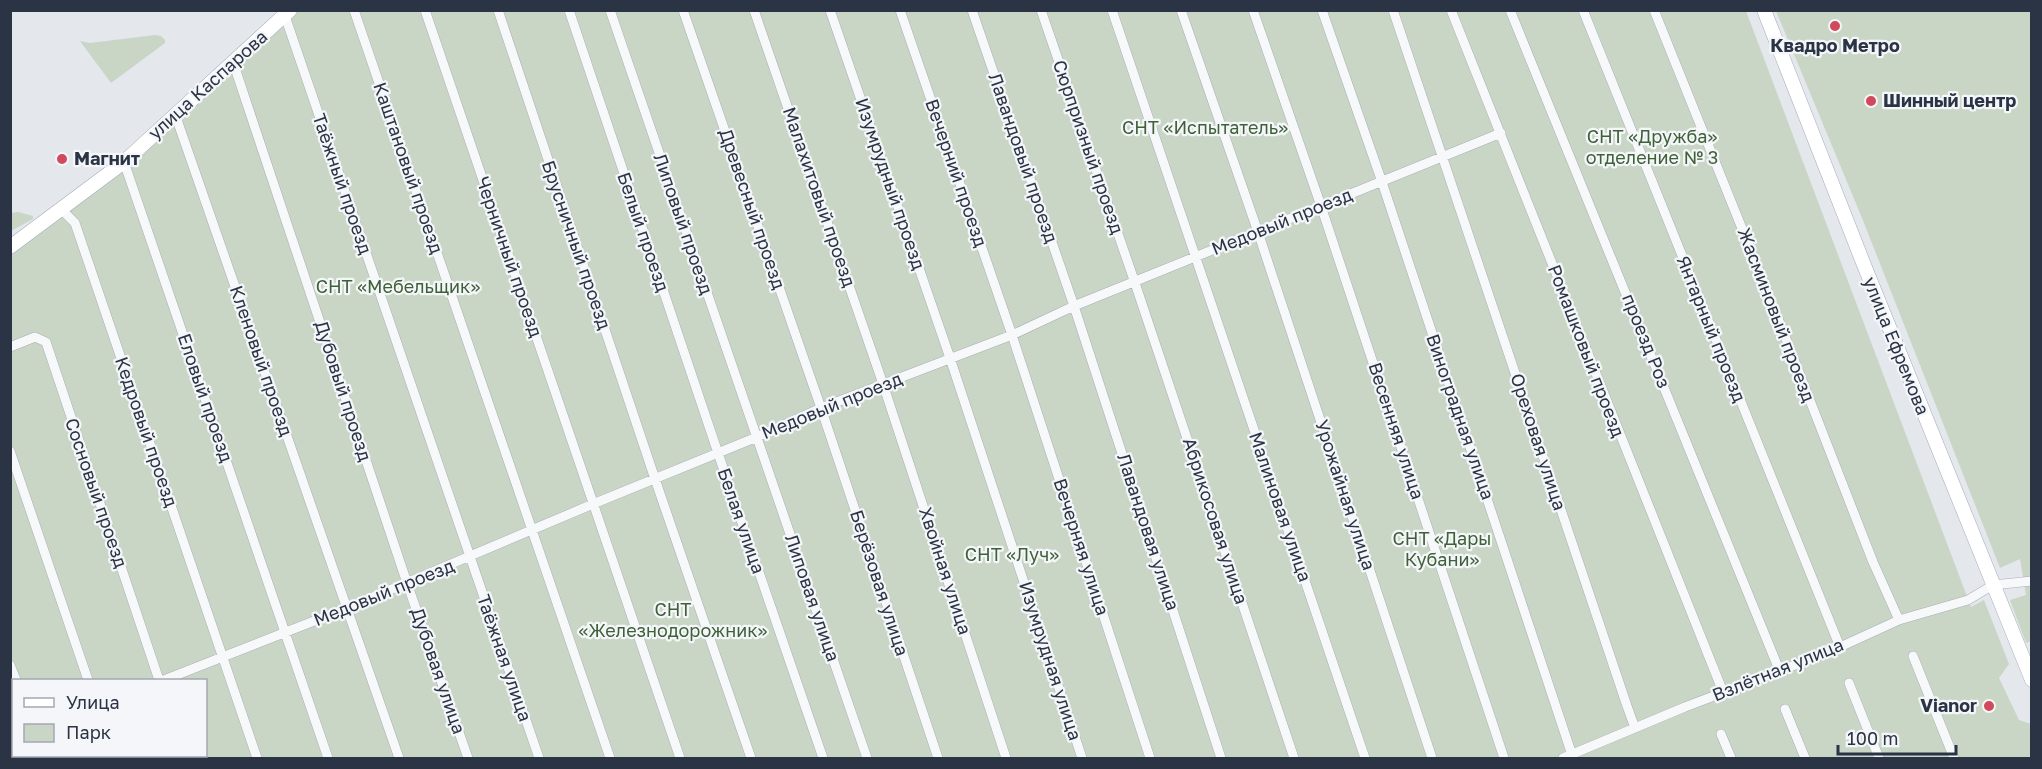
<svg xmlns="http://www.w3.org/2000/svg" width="2042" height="769" font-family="'Golos Text',sans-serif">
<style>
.green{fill:#c9d6c5;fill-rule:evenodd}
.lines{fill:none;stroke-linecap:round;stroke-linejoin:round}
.street-casing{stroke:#a9aeb7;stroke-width:10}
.primary-casing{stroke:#a3abb8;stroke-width:15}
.street{stroke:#f7f8fa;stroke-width:9}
.primary{stroke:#fff;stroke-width:14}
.poi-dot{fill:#d1495b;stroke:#f4f6f9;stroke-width:2}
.labels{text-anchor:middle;stroke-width:4.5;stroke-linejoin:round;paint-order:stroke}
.poi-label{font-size:18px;font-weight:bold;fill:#2b3445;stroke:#f4f6f9;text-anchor:start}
.street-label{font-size:18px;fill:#2b3445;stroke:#f4f6f9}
.park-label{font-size:18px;fill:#3f6138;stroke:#f4f6f9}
</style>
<rect width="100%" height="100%" fill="#e4e7ec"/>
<path class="green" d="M 290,11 L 1746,11 L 1971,607 L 1984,600 L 2009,664 L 1999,678 L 2019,720 L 2031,724 L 2031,758 L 11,758 L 10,247 L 62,210 ZM 14,680 L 206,680 L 206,756 L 14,756 Z
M 1776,11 L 2031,11 L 2031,641 L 2026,643 L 2010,600 L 2026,595 L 2020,559 L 2000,568 L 1862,218 Z
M 155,35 L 161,36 L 165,40 L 165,43 L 111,83 L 80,41 L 90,43 Z
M 18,212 L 33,216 L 33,219 L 11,231 L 11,213 Z"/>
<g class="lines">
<g class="street-casing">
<path id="street" d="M 354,10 L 610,758
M 425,10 L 680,758
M 498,10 L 655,479 L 751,758
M 569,10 L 718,453 L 823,758
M 610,10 L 867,758
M 683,10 L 821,408 L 938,758
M 754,10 L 883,384 L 1006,758
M 830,10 L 950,358 L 1082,758
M 900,10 L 1012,335 L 1150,758
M 972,10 L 1074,306 L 1221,758
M 1041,10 L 1135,283 L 1294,758
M 1112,10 L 1365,758
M 1181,10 L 1258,232 L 1432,758
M 1253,10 L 1321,206 L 1504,758
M 1322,10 L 1382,182 L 1572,755
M 1393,10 L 1627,706 L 1635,728
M 1451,10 L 1723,692
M 1510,10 L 1780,672
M 1583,10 L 1840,647
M 1654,10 L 1772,303 L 1873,562 L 1899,620
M 285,16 L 539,758
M 233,62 L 407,583 L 468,758
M 175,114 L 399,758
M 124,162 L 328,758
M 62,210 L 75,223 L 257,758
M 10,347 L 35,337 L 46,342 L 159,680
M 10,451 L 88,680
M 1913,656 L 1954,758
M 10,665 L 16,680
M 164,680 L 347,608 L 593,504 L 757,437 L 821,408 L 1012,335 L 1074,306 L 1501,133
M 1849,683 L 1879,758
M 1785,709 L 1805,758
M 1721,734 L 1731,758
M 10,746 L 14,744
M 42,756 L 43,758
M 114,756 L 115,758
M 185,756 L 186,758
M 1563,758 L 1685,707 L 1829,652 L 1899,620 L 1968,600 L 1993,585 L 2032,581"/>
</g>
<g class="primary-casing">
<path id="primary" d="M 1764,10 L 1864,265 L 2032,680
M 10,247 L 124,162 L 290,10"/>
</g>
<use href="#street" class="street"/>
<use href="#primary" class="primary"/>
</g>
<g class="poi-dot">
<circle cx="1835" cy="26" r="6"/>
<circle cx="1871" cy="101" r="6"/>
<circle cx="62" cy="159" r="6"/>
<circle cx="1989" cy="706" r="6"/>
</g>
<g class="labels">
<g class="poi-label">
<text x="1835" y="52" text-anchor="middle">Квадро Метро</text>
<text x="1883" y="107">Шинный центр</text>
<text x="74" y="165">Магнит</text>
<text x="1977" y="712" text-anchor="end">Vianor</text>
</g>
<g class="street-label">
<text transform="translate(208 85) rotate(-42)" y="6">улица Каспарова</text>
<text transform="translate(1088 147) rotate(71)" y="6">Сюрпризный проезд</text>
<text transform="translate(1023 158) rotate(71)" y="6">Лавандовый проезд</text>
<text transform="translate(408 168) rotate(71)" y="6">Каштановый проезд</text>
<text transform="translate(956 173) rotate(71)" y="6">Вечерний проезд</text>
<text transform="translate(342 184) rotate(71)" y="6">Таёжный проезд</text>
<text transform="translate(890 184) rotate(71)" y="6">Изумрудный проезд</text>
<text transform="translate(819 197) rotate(71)" y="6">Малахитовый проезд</text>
<text transform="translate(752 209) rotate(71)" y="6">Древесный проезд</text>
<text transform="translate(1282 222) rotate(-22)" y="6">Медовый проезд</text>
<text transform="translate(683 224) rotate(71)" y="6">Липовый проезд</text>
<text transform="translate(643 232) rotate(71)" y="6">Белый проезд</text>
<text transform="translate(576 245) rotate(71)" y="6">Брусничный проезд</text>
<text transform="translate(509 257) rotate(71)" y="6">Черничный проезд</text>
<text transform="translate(1776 315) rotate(69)" y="6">Жасминовый проезд</text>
<text transform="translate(1711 329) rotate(68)" y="6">Янтарный проезд</text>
<text transform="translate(1646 341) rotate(68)" y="6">проезд Роз</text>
<text transform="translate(1896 346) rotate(68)" y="6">улица Ефремова</text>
<text transform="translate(1586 351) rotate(69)" y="6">Ромашковый проезд</text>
<text transform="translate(261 361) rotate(71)" y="6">Кленовый проезд</text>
<text transform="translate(343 391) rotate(72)" y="6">Дубовый проезд</text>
<text transform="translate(205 398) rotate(71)" y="6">Еловый проезд</text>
<text transform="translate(832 406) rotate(-22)" y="6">Медовый проезд</text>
<text transform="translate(1460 417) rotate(71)" y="6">Виноградная улица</text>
<text transform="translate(1396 431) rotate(72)" y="6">Весенняя улица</text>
<text transform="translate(146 432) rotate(71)" y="6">Кедровый проезд</text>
<text transform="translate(1538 442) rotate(72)" y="6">Ореховая улица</text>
<text transform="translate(96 493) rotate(71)" y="6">Сосновый проезд</text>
<text transform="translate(1345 495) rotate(72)" y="6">Урожайная улица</text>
<text transform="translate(1280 507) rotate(71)" y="6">Малиновая улица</text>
<text transform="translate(741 521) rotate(71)" y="6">Белая улица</text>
<text transform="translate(1215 521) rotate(72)" y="6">Абрикосовая улица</text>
<text transform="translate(1148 532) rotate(72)" y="6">Лавандовая улица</text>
<text transform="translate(1081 547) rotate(72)" y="6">Вечерняя улица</text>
<text transform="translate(945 571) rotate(72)" y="6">Хвойная улица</text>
<text transform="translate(879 583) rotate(72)" y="6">Берёзовая улица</text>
<text transform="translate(384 593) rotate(-22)" y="6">Медовый проезд</text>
<text transform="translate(812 598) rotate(71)" y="6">Липовая улица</text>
<text transform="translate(504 658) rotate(71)" y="6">Таёжная улица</text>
<text transform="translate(1050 661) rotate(72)" y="6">Изумрудная улица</text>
<text transform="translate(1778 670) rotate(-22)" y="6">Взлётная улица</text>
<text transform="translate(438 671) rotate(71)" y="6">Дубовая улица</text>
</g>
<g class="park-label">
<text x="1205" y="134">СНТ «Испытатель»</text>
<text x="1652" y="143">СНТ «Дружба»<tspan x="1652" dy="21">отделение № 3</tspan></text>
<text x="398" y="293">СНТ «Мебельщик»</text>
<text x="1442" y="545">СНТ «Дары<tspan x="1442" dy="21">Кубани»</tspan></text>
<text x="1012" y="561">СНТ «Луч»</text>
<text x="673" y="616">СНТ<tspan x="673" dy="21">«Железнодорожник»</tspan></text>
</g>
</g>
<rect width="2042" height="769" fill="none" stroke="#2b3445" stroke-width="24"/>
<rect x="12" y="679" width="195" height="78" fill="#f4f6f9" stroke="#a4a8b1" stroke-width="1.5"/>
<rect x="24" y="698" width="30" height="9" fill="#ffffff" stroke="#a4a8b1" stroke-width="1.5"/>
<text x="66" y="709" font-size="18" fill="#2b3445">Улица</text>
<rect x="24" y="724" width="30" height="18" fill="#c9d6c5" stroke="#a4a8b1" stroke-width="1.5"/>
<text x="66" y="739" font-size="18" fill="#2b3445">Парк</text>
<path d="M1838 745v9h118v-9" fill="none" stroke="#2b3445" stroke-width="3"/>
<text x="1847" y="745" font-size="18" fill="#2b3445" stroke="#f4f6f9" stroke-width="4.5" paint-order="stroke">100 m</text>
</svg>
